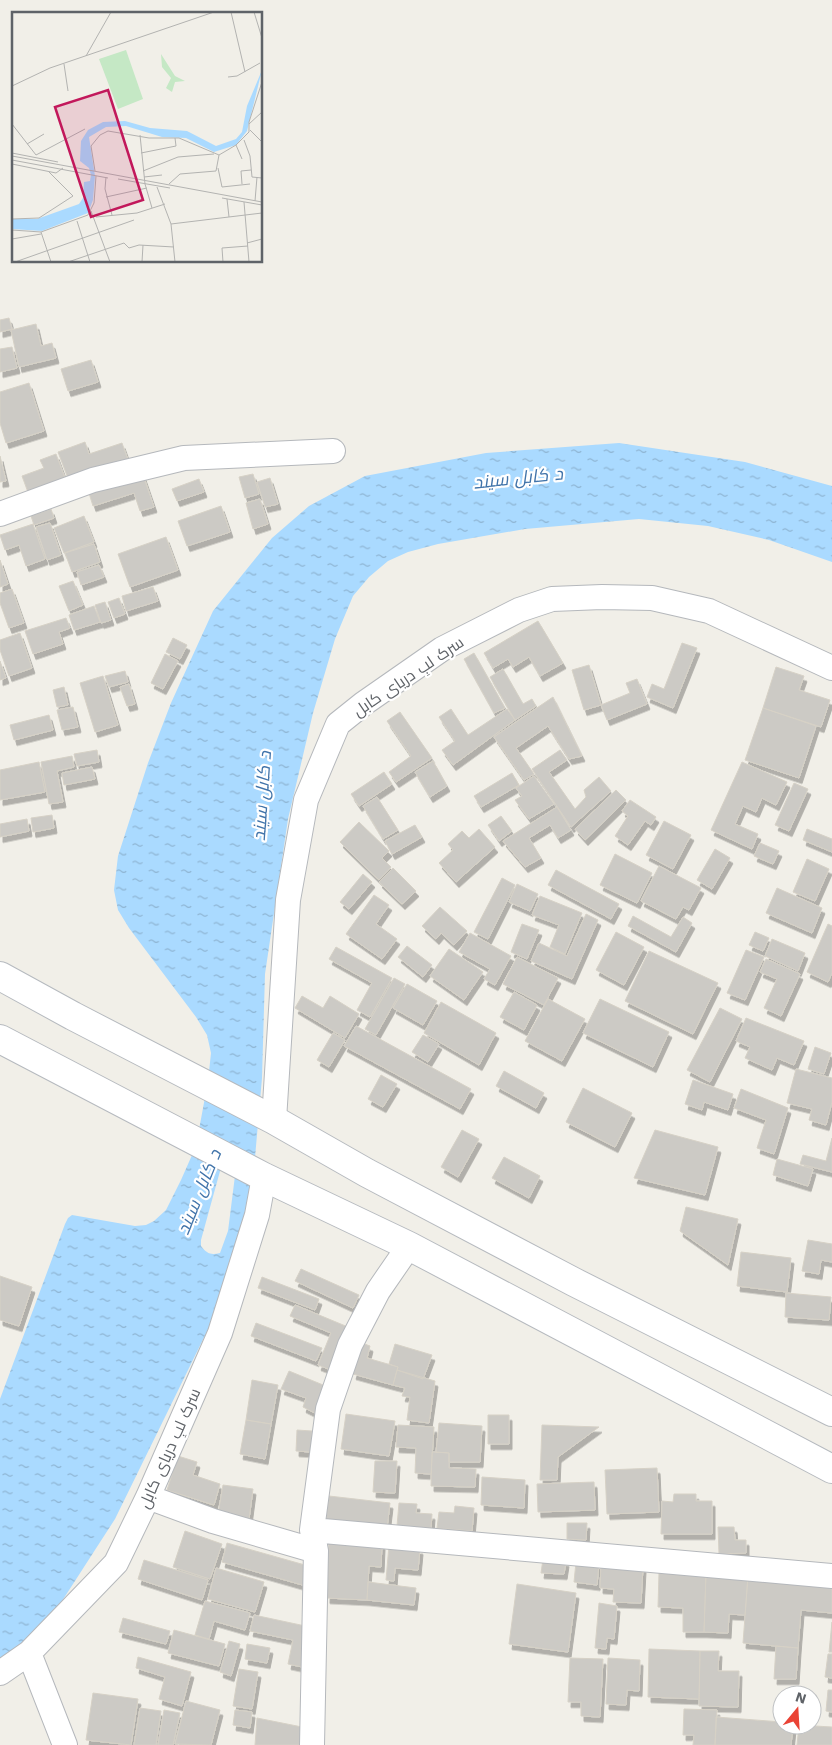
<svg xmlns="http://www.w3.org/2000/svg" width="832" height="1745" font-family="'Work Sans',Cairo,sans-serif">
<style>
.water{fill:url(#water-ripples);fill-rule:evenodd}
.building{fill:#cccac5;stroke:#d6d1c6;filter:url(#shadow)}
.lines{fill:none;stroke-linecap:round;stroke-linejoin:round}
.minor-casing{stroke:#b5b8bc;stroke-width:26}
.secondary-casing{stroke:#b6babf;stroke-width:30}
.minor{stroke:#fff;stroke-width:24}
.secondary{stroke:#fff;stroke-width:28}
.labels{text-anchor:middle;stroke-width:4.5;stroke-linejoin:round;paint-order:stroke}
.street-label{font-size:16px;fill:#5f6368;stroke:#fff}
.water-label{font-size:18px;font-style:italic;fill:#4174aa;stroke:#fff}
.inset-road{fill:none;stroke:#b3b3b1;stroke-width:1}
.view{fill:#c2185b;fill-opacity:0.15;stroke:#c2185b;stroke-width:2.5}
.inset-edge{fill:none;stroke:#5f6368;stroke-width:2.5}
</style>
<defs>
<pattern id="water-ripples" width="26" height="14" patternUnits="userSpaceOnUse" patternTransform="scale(1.25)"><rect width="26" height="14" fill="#aadaff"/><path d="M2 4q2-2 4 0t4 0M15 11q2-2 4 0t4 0" fill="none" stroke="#8eb4d2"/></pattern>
<filter id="shadow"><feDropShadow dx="3" dy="5.5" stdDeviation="0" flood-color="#0004"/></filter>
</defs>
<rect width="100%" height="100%" fill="#f1efe8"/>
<path class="water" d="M 619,443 L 745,462 L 832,486 L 832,562 L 769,540 L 708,526 L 639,519 L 525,529 L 438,544 L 408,552 L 388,561 L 369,577 L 353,596 L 335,639 L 313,713 L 288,819 L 265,974 L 262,1078 L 253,1180 L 246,1223 L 215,1315 L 115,1519 L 53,1615 L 0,1664 L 0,1399 L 65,1224 L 68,1218 L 72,1215 L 135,1226 L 146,1225 L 154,1221 L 166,1210 L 181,1180 L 196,1146 L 208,1081 L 211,1053 L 207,1035 L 196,1017 L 129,928 L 118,910 L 114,890 L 118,856 L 148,763 L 171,703 L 213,611 L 272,538 L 309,506 L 365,476 L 486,453 ZM 238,1152 L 228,1231 L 220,1253 C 211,1255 207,1254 201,1246 L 201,1240 L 225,1153 Z"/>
<path class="building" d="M 9,318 L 12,329 L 0,332 L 0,320 Z
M 36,324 L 41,346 L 52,343 L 56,358 L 19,367 L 11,330 Z
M 12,347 L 17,368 L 0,372 L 0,349 Z
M 91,360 L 98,382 L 68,391 L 61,369 Z
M 29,383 L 44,431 L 6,443 L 0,423 L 0,392 Z
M 85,442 L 89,454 L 122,443 L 128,460 L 69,481 L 58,452 Z
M 56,454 L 66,481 L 29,495 L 22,476 L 44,468 L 40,460 Z
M 0,456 L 6,481 L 0,482 Z
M 142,472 L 154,507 L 140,511 L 134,493 L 93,506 L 88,490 Z
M 253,474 L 259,494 L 245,498 L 239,477 Z
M 270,478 L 278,504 L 265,507 L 257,482 Z
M 199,479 L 204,492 L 177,501 L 172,489 Z
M 260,499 L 268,524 L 253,529 L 246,503 Z
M 221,506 L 230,532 L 187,546 L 178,521 Z
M 51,509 L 54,518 L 34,525 L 31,516 Z
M 84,516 L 94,542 L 64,553 L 54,528 Z
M 50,523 L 61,555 L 47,560 L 36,527 Z
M 33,524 L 45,559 L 26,566 L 19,545 L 5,550 L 0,535 Z
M 166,537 L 178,570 L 130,587 L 118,554 Z
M 94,544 L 100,562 L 72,572 L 65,553 Z
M 0,560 L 8,584 L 0,587 Z
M 99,565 L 104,577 L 81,585 L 77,572 Z
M 73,581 L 83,605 L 69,611 L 59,586 Z
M 153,587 L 158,601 L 126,611 L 122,596 Z
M 12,589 L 24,623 L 9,628 L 0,603 L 0,593 Z
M 119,598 L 125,614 L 114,618 L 108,602 Z
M 105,602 L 111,620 L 101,623 L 95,605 Z
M 94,606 L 100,622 L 74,630 L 69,615 Z
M 66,618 L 70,628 L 59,632 L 63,644 L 33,654 L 25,631 Z
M 538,621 L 563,663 L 540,676 L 529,657 L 513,667 L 508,659 L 493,668 L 484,653 Z
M 20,633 L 32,668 L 9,676 L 0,650 L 0,640 Z
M 173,638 L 187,645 L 180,659 L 166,652 Z
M 682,643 L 697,648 L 673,708 L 647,697 L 652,684 L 664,689 Z
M 474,653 L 505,708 L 494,713 L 464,659 Z
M 165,654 L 178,661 L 163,689 L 151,683 Z
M 0,661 L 6,678 L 0,680 Z
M 589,665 L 601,705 L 584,710 L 572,670 Z
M 776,667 L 804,676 L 799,690 L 830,700 L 821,727 L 763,708 Z
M 503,669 L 523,704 L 532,699 L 536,706 L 515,720 L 490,677 Z
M 125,671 L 128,682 L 109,687 L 105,676 Z
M 103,676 L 118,725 L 95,732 L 80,683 Z
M 637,679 L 647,704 L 607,720 L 601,705 L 630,693 L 626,683 Z
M 129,684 L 135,704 L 127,706 L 120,687 Z
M 64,687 L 68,705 L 57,707 L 53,690 Z
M 553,697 L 582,756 L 569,759 L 548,726 L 516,748 L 534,774 L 524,780 L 494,737 Z
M 73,707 L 78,727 L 62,730 L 57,710 Z
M 763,708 L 816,726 L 799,778 L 745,760 Z
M 451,709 L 468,735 L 507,709 L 515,720 L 453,765 L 442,750 L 455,741 L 439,717 Z
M 400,712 L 432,758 L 396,782 L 389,772 L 411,756 L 387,721 Z
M 49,715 L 53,730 L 14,740 L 10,725 Z
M 97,750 L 99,762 L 77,766 L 74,754 Z
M 560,750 L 567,760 L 549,772 L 575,809 L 586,797 L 584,790 L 599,777 L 611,791 L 571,827 L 532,769 Z
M 72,756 L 74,767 L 57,771 L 63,802 L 49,804 L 41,762 Z
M 433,761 L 447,786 L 430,797 L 415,772 Z
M 39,762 L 45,792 L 0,800 L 0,770 Z
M 742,762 L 787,782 L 776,805 L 762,798 L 756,812 L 743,806 L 735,824 L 758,834 L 752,849 L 711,830 Z
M 92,767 L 95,779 L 64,785 L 62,773 Z
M 384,772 L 392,784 L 359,806 L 351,794 Z
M 512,773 L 519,785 L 481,807 L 474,796 Z
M 534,776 L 554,804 L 529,819 L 515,800 L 522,796 L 516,788 Z
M 794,783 L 808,789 L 789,831 L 775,825 Z
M 616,790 L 626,800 L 585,840 L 575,829 Z
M 377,797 L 398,830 L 383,839 L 363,806 Z
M 630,800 L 656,817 L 651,825 L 645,821 L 628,845 L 615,836 L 628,816 L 622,811 Z
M 557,807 L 571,830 L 558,838 L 550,825 L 529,838 L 541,858 L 525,867 L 503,841 Z
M 52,815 L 54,828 L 33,832 L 31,818 Z
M 501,816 L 512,831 L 499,841 L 488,825 Z
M 27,819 L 29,831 L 0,837 L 0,824 Z
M 664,821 L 691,835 L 673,869 L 646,855 Z
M 359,822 L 389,851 L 382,858 L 391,867 L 379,880 L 340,842 Z
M 415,825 L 422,837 L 392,854 L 385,841 Z
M 479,829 L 495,847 L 456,882 L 439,863 L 453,850 L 448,844 L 462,831 L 469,838 Z
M 807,829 L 832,839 L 832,852 L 803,840 Z
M 760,843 L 779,851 L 773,864 L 754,856 Z
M 715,849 L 730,858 L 712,889 L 697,880 Z
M 615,854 L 652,873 L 637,903 L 600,885 Z
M 807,859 L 829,869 L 815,901 L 793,892 Z
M 659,866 L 701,888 L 689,910 L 683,907 L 676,919 L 641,901 Z
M 393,868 L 416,891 L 402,904 L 379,882 Z
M 556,870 L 619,904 L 611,919 L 548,885 Z
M 363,874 L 372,882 L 349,909 L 340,902 Z
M 502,878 L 515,885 L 488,939 L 474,932 Z
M 517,884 L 538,894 L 530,911 L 509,902 Z
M 777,888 L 822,908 L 812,933 L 766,913 Z
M 374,895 L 389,905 L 376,924 L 397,939 L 382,959 L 346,934 Z
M 540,896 L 582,913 L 565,954 L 550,947 L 559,925 L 532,915 Z
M 440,907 L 467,931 L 454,945 L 441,933 L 436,939 L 422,926 Z
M 586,914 L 598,920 L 572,979 L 531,961 L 539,943 L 567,956 Z
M 633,916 L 671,937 L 683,917 L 692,923 L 676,952 L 628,926 Z
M 522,924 L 539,930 L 527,959 L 511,952 Z
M 828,924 L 832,926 L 832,973 L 828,982 L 807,972 Z
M 616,932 L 644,947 L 624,985 L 596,970 Z
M 755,932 L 769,938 L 763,951 L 749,945 Z
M 470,933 L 511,956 L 495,985 L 484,979 L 490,969 L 459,952 Z
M 772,939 L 805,953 L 798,971 L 765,956 Z
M 407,946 L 432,965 L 423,977 L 398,957 Z
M 336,947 L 392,978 L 370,1017 L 357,1010 L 372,983 L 329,959 Z
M 449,949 L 483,972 L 464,1000 L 430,976 Z
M 746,950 L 764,957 L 745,1000 L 727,993 Z
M 649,951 L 718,983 L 693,1034 L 625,1001 Z
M 517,957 L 558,978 L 544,1005 L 503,984 Z
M 766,959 L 800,974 L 781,1016 L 764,1008 L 777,979 L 760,972 Z
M 394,978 L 405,984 L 376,1035 L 365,1029 Z
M 407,984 L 437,1001 L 423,1025 L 393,1008 Z
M 514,992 L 537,1005 L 524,1030 L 500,1017 Z
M 302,996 L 323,1008 L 330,996 L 359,1014 L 345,1038 L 295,1008 Z
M 548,999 L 585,1019 L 562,1061 L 525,1041 Z
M 600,999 L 669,1032 L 653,1067 L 583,1033 Z
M 441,1002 L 496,1033 L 479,1065 L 424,1033 Z
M 720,1008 L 742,1019 L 710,1082 L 687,1070 Z
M 746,1018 L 804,1041 L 794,1065 L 777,1058 L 772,1070 L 745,1058 L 750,1047 L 736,1041 Z
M 356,1026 L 471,1089 L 460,1109 L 344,1046 Z
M 333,1033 L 345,1040 L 329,1067 L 317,1060 Z
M 423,1035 L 439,1044 L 428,1062 L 412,1052 Z
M 815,1047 L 831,1053 L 824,1074 L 808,1069 Z
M 796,1069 L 832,1078 L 832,1102 L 826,1125 L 809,1120 L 812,1109 L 787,1103 Z
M 504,1071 L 544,1093 L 536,1108 L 496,1086 Z
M 381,1075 L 397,1084 L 383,1107 L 368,1099 Z
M 693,1080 L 733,1094 L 728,1110 L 704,1102 L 702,1110 L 685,1104 Z
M 583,1088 L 632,1113 L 615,1147 L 566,1122 Z
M 741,1089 L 788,1108 L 774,1154 L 757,1148 L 766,1120 L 734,1108 Z
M 462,1130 L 479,1139 L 458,1177 L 441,1167 Z
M 655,1130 L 718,1147 L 705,1195 L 634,1178 Z
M 832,1138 L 832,1172 L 800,1164 L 803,1155 L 826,1161 Z
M 504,1157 L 540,1176 L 529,1198 L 492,1178 Z
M 777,1159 L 813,1169 L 808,1186 L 773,1175 Z
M 686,1207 L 738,1219 L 728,1265 L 680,1231 Z
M 808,1240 L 832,1244 L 832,1262 L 821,1260 L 819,1274 L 802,1271 Z
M 741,1252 L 791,1258 L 787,1292 L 737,1286 Z
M 301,1269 L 359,1295 L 353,1308 L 295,1281 Z
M 0,1276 L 32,1287 L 19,1326 L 0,1320 Z
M 262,1277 L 319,1299 L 315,1310 L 258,1288 Z
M 786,1293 L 831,1297 L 829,1320 L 785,1317 Z
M 295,1305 L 348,1327 L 331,1370 L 318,1365 L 331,1333 L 290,1316 Z
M 256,1323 L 322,1348 L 316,1361 L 251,1336 Z
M 362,1343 L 370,1346 L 367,1358 L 398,1367 L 393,1385 L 353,1374 Z
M 395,1344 L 432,1355 L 423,1379 L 397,1370 L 398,1367 L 389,1364 Z
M 397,1370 L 435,1381 L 429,1423 L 407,1420 L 410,1397 L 402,1396 L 405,1388 L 393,1385 Z
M 289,1371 L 328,1387 L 315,1413 L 303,1407 L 306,1398 L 281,1389 Z
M 252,1380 L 278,1385 L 271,1424 L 246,1420 Z
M 346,1414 L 395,1421 L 389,1456 L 341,1449 Z
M 488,1415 L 509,1415 L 509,1444 L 488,1444 Z
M 246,1420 L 271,1424 L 265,1459 L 240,1454 Z
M 439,1423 L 482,1426 L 480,1462 L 449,1462 L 449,1453 L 436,1452 Z
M 398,1425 L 434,1427 L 431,1474 L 415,1473 L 416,1448 L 396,1447 Z
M 542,1425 L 599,1427 L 558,1457 L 557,1480 L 540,1480 Z
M 297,1430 L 312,1431 L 311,1452 L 296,1451 Z
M 432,1452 L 449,1453 L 449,1468 L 476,1469 L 475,1487 L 431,1486 Z
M 178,1456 L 197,1462 L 193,1475 L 220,1484 L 214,1505 L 167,1490 Z
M 375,1461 L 397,1461 L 395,1493 L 373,1492 Z
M 657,1468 L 659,1512 L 607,1514 L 605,1470 Z
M 482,1477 L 525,1480 L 524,1508 L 481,1505 Z
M 594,1482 L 595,1510 L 538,1512 L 537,1484 Z
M 223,1485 L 253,1489 L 249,1519 L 218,1514 Z
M 674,1494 L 696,1494 L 696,1501 L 712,1501 L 712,1534 L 661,1534 L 662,1501 L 673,1502 Z
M 329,1496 L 390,1503 L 387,1528 L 326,1520 Z
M 399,1503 L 417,1504 L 416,1513 L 432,1514 L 431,1528 L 397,1526 Z
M 455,1506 L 474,1508 L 472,1531 L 437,1528 L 439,1512 L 454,1513 Z
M 567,1523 L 587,1523 L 586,1540 L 567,1539 Z
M 718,1527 L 734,1527 L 735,1540 L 746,1540 L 746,1553 L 719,1554 Z
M 185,1531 L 222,1544 L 210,1579 L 173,1567 Z
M 329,1541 L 382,1544 L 381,1567 L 369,1566 L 367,1600 L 327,1598 Z
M 227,1543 L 312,1567 L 306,1586 L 222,1562 Z
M 389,1545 L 420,1549 L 418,1570 L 395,1568 L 394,1581 L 386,1580 Z
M 543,1559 L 566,1561 L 564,1574 L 541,1573 Z
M 144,1560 L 208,1580 L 202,1600 L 138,1579 Z
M 576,1562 L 599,1564 L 597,1585 L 574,1582 Z
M 601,1565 L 643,1567 L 641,1603 L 613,1602 L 614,1589 L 600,1588 Z
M 216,1568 L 264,1582 L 255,1612 L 208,1599 Z
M 659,1572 L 706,1573 L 704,1632 L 683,1632 L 683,1608 L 658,1607 Z
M 706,1573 L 748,1576 L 745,1615 L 729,1614 L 728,1633 L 704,1632 Z
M 748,1576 L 832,1583 L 832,1613 L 801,1610 L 798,1648 L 743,1643 Z
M 368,1582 L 416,1588 L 414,1605 L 367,1600 Z
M 517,1584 L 576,1593 L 568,1652 L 509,1644 Z
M 205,1601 L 250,1613 L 245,1630 L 214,1621 L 209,1639 L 195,1635 Z
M 599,1603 L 617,1606 L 614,1639 L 607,1638 L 606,1649 L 595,1648 Z
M 254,1615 L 310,1627 L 307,1668 L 288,1664 L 293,1640 L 250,1631 Z
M 123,1618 L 170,1631 L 166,1644 L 119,1632 Z
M 832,1622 L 832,1652 L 829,1652 Z
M 174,1630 L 225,1644 L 219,1666 L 168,1653 Z
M 229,1641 L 240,1644 L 231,1676 L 220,1672 Z
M 247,1644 L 270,1648 L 267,1663 L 245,1659 Z
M 776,1646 L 798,1648 L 796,1679 L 774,1679 Z
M 649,1649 L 700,1651 L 699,1699 L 648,1697 Z
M 700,1651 L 719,1651 L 718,1671 L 739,1671 L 738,1707 L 699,1706 Z
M 828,1654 L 832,1654 L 832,1678 L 825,1677 Z
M 138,1657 L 191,1672 L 182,1706 L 159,1699 L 165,1677 L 136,1668 Z
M 570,1658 L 603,1659 L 600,1717 L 581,1716 L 581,1702 L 568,1702 Z
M 608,1658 L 640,1660 L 639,1691 L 627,1690 L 626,1705 L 606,1704 Z
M 239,1669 L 258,1672 L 252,1709 L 233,1706 Z
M 828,1690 L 832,1690 L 832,1712 L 826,1711 Z
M 93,1693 L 138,1699 L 131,1745 L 86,1740 Z
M 186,1701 L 220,1710 L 211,1745 L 175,1744 Z
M 140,1708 L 161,1711 L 156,1745 L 134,1745 Z
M 684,1709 L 717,1710 L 715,1745 L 693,1745 L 694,1735 L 683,1735 Z
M 164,1710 L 180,1713 L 173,1745 L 158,1745 Z
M 235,1710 L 252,1712 L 250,1728 L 233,1725 Z
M 716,1717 L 782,1722 L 782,1725 L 793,1725 L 791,1745 L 715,1745 Z
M 257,1718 L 307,1728 L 306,1745 L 255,1745 Z
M 799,1725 L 832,1727 L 832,1745 L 797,1745 Z"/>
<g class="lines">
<g class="minor-casing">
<path id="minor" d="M 0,514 L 93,480 L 184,458 L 333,451
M 274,1120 L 288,900 L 306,800 L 338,724 L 363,704 L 442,649 L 519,610 L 552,599 L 602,597 L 652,598 L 709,611 L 832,668
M 148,1497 L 213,1521 L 316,1551
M 312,1530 L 832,1576
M 29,1653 L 65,1745
M 0,1673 L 29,1653 L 116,1563 L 148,1497 L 220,1333 L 257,1215 L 264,1177
M 312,1745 L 316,1551 L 312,1530 L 328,1409 L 350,1345 L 378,1291 L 409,1246"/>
</g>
<g class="secondary-casing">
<path id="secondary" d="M 0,976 L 73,1016 L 274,1120 L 367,1173 L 574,1282 L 832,1412
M 0,1039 L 264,1177 L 409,1246 L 832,1469"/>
</g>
<use href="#minor" class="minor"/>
<use href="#secondary" class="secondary"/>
</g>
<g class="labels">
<g class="street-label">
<text transform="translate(408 676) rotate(-34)" y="6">سرک لبِ دریای کابل</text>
<text transform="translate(169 1448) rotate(-66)" y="6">سرک لبِ دریای کابل</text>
</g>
<g class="water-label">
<text transform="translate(518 478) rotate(-6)" y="6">د کابل سيند</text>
<text transform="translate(262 796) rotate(-86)" y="6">د کابل سيند</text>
<text transform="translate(199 1192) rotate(-68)" y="6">د کابل سيند</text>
</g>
</g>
<g transform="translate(12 12)">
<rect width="250" height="250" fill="#f1efe8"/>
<path d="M 149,42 L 163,64 L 173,69 L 163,70 L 160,80 L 154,76 L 159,66 L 150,55 Z" fill="#c5e8c5"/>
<path d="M 114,38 L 131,87 L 106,97 L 87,47 Z" fill="#c5e8c5"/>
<path d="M 250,58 L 235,119 L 224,133 L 202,140 L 174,126 L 150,125 L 114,114 L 94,115 L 77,125 L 83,164 L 81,188 L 76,201 L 30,219 L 0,217 L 0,207 L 25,207 L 67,192 L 71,186 L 72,170 L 78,169 L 79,163 L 77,156 L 68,149 L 69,129 L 76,118 L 91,110 L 113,109 L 138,116 L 175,119 L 204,134 L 224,127 L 230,120 L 235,94 Z" fill="#aadaff"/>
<path class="inset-road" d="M 219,0 L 233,60M 242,0 L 250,26M 74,44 L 99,0M 52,52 L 56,79M 216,65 L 225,64 L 248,51M 0,74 L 38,56 L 202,0M 0,112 L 24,143M 237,112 L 250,100M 238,118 L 250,130M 128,123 L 133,172 L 140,196M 232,128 L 238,144 L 240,165 L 250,166M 15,132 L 32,122M 224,133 L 230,147M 0,141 L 46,150M 129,141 L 164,134 L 163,126M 24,143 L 73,117M 0,144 L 250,190M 0,148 L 96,166M 0,152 L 44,161 L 51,156M 206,156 L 210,175 L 238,172M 83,159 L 79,134 L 88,123 L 96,119 L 137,126 L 167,126 L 207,143 L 224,133 L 237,120 L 237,110 L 250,70M 131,159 L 166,145 L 202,142M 94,165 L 93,177 L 100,203M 132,165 L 150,163M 106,167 L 158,176M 157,172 L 168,162 L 204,159 L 207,143M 230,172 L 229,159 L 239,158M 145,175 L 159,212 L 163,250M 94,185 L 135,176M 210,186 L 250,193M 215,187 L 217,205M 243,189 L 245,165M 232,190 L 237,250M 79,199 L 98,250M 84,205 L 125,201 L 153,192M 0,207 L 27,206 L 61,184 L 37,160M 65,209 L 78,250M 159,212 L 250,201M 0,218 L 29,220 L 76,203 L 82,191 L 84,164M 29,220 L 39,250M 0,227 L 29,222M 235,231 L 250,227M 3,250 L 122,208M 56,250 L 112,231 L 117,236 L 127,233 L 162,235M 130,250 L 131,233M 211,250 L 210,236 L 236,234"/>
<path class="view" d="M 96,78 L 131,188 L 79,205 L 43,95 Z"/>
<rect width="250" height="250" class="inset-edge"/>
</g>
<g transform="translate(797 1710) rotate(18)"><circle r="24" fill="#ffffff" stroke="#bfc1c3"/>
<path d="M0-4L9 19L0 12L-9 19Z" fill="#ea4335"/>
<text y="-8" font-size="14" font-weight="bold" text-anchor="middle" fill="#5f6368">N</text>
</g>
</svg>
